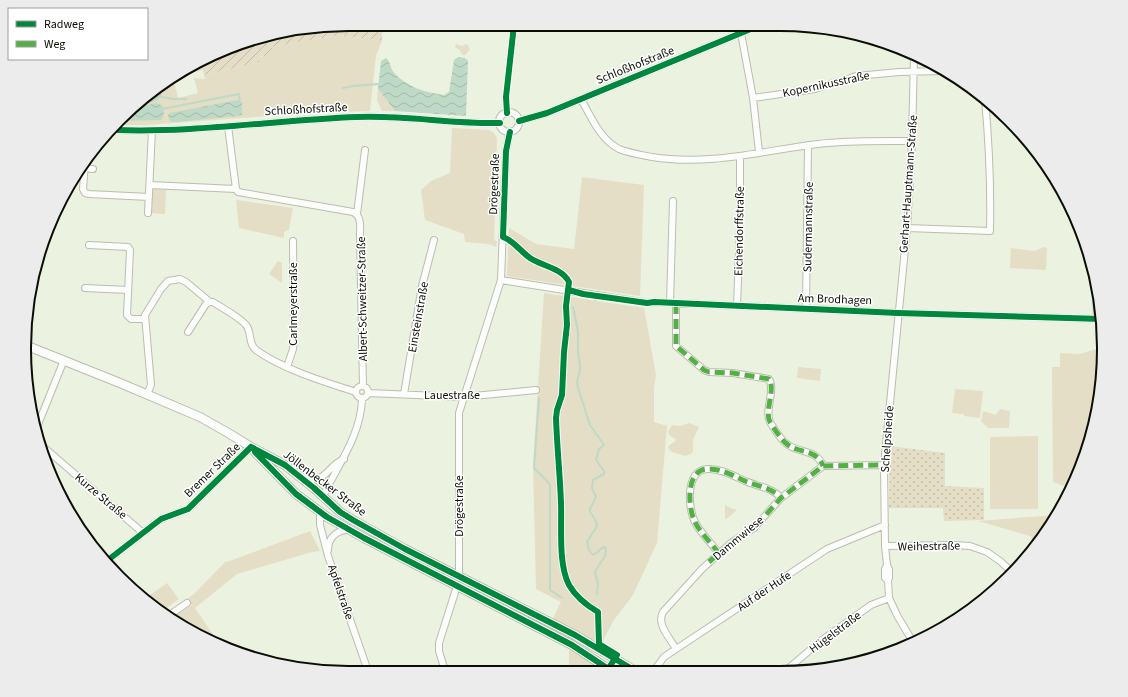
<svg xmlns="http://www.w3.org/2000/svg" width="1128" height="697" font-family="'Source Sans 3',sans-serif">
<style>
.grass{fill:url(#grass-dots)}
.park{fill:#e4dec6}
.garden{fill:url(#garden-furrows)}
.water{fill:url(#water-waves)}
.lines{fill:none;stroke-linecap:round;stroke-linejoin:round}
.stream{stroke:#bedac6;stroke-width:2}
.minor-casing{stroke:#b9beb0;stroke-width:8}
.major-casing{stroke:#b9beb0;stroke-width:10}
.minor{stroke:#fcfdfa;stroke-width:6}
.major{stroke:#fcfdfa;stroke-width:8}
.tram{stroke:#cdcec9;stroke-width:1}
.quiet{stroke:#54b044;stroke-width:5;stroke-dasharray:10 5;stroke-linecap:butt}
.cycleway-casing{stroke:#fff;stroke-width:8}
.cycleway{stroke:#00873e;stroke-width:6}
.labels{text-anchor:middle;stroke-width:3;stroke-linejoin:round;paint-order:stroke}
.street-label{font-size:12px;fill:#0b0e04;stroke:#fff}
.rim{fill:none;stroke:#0b0e04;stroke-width:2}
</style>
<defs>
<pattern id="grass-dots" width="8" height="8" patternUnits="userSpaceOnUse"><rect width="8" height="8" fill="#e4dec6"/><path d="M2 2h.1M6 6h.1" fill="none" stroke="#c2bda8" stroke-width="1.8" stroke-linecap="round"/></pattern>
<pattern id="garden-furrows" width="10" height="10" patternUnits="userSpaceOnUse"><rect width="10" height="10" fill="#e4dec6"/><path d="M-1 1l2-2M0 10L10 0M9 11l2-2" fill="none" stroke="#c2bda8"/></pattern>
<pattern id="water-waves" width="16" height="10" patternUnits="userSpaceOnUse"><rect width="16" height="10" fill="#bedac6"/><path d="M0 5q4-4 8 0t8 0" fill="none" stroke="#a2baa8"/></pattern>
</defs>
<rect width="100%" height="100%" fill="#ecf2e0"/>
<path class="grass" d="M 890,446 L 945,453 L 945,486 L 984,488 L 984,520 L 944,521 L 943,508 L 889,508 Z"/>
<path class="park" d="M 339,35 L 382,41 L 376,56 L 370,111 L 309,113 L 146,125 L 120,125 C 136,107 150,87 174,81 L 178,98 L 198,93 L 194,78 L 205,79 L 204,75 L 260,62 L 259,57 L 262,57 L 272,47 Z
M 456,44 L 462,46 L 466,44 L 468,45 L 470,49 L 465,55 L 462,55 L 460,50 L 455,47 Z
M 201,64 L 203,70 L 178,76 Z
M 378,89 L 395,111 L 382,111 L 377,100 Z
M 452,128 L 489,130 L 494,133 L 497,138 L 494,240 L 497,241 L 496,247 L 488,244 L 465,242 L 464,234 L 425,220 L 421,190 L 431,181 L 450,173 Z
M 582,177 L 644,185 L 640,296 L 507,276 L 509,228 L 536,244 L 574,249 Z
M 152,189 L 166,190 L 165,214 L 151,213 Z
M 236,200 L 293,208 L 289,230 L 284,232 L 284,238 L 239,228 Z
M 1043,247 L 1047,248 L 1046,270 L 1010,268 L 1011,248 L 1035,251 Z
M 278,261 L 282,263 L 282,283 L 269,274 Z
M 544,293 L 644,308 L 656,375 L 654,388 L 654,422 L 667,426 L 657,543 L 633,595 L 614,620 L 601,644 L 552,620 L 561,602 L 536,589 L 533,465 Z
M 1099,348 L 1103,348 L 1103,369 L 1093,432 L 1072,489 L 1053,482 L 1052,367 L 1060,367 L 1060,353 L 1080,354 Z
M 798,367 L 821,369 L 820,381 L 797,378 Z
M 955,389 L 983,391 L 980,418 L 964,416 L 964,414 L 952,413 Z
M 1000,409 L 1010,411 L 1009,428 L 988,428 L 981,421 L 983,411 L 996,415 Z
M 689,423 L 699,427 L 693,440 L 693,451 L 691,454 L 685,456 L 672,452 L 668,448 C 669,443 676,443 676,439 L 670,436 L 668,432 L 672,425 L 680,426 Z
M 1038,436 L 1038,509 L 990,509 L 990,437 Z
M 725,504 L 728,507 L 737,510 L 725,520 Z
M 1056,515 L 1037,545 L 1030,536 L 978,521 Z
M 310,531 L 320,551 L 312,552 L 237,574 L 195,608 L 220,645 L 172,618 L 192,605 L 188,598 L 194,594 L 226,561 L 227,562 Z
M 167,583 L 179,599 L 162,611 L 150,595 Z
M 569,650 L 605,671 L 572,671 L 569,665 Z"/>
<path class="garden" d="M 348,24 L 383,24 L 382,41 L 339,35 L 272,47 L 274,54 L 259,57 L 260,62 L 204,75 L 201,64 L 244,41 Z"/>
<path class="water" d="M 458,57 L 465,58 L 468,61 L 466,116 L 395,111 L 378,89 L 381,61 L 386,58 C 391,62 390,69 395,74 C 409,88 425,92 444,95 L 449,92 L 454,60 Z
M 159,93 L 161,94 C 159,104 147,103 139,104 L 147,95 Z
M 238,100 L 242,102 L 242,115 L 237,116 L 178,122 L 172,122 L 169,120 L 168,115 L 169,113 Z
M 157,103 L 163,106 C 164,111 165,116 161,120 L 123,121 L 128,116 L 131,116 L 129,114 L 136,107 Z"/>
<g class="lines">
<path class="stream" d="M 343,88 L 353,86 L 379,84
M 158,96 L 173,99 L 186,99
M 162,109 L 239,94 L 240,102
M 573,307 L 578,331 L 578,352 L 580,364 L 580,371 L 577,381 L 578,388 L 590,425 L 604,445 L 599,449 L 596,460 L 604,471 L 604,474 L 593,480 L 592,488 L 596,497 L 590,509 L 590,512 L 596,521 L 597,526 L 587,542 L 589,550 L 593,555 C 598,553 599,549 604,547 L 606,548 L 605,556 L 596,570 L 595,573 L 598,584 L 597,594
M 539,398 L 534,468 C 539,474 547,479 550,485 L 550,590 L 562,598"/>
<g class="minor-casing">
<path id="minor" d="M 741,33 L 753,98 L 759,152
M 753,98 L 815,89 L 833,83 L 845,81 L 853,77 L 857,76 L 899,72 L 942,71
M 581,99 C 591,117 600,139 619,149 C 629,153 641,155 652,157 C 709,166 761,151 818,144 C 849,140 880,141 912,141
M499 122a10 10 0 1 1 20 0a10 10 0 1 1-20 0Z
M 519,121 L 547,113 L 758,26
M 228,126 L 236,189 L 238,192 L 353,212 C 362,216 360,227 360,235 L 363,386
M 115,130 C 196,133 276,120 357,117 C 405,115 452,124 500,123
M 85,162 L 83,189 L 85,193 L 89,194 L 149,197
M 84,168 L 93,169
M 150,185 L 236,189
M 148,213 L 152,130
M 357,214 L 365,150
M 907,228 L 990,231 C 991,187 989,143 985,99
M 89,245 L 128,247 L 130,250 L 127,315 L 131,319 L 145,319
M 501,280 L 647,303 L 654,302 L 898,313 L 1102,319
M 1096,285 L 1097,319
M 85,288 L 128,290
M 670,303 L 673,201
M 676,304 L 676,346 L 704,370 L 709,372 L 733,373 L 769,379 C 776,390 764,411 770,422 C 773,427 782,441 787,444 C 799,454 816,448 823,466
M 737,306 L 740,227 L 740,156
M 806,308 L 808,145
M 188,332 L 206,304 L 210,302 L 213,302 C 222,308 239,317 246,325 C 252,332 248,344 256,350 C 282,369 325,382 356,392
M 287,367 L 293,349 L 294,340 L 293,241
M356 392a6 6 0 1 1 12 0a6 6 0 1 1-12 0Z
M 368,393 L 463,397 L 536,390
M 147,394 L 151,385 L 145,315 L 161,289 L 168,281 L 180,279 L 186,282 L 210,302
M 404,394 L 422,286 L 434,240
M 37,427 L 64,360
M 40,444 L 143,533
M 301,477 C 328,485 325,467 344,459
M 323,496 C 338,465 361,435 362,399
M 320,512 L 320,525 L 328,556 L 368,671
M 885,546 L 954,545 L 970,546 L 987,552 L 1000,561 L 1012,572
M 328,550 C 328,538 337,529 350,530
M 719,554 C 712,543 700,533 695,522 C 688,509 685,470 707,469 C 720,468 734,476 745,481 C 757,486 773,488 781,498
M 108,560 L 161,519 L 188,509 L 251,447
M 887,565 L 885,569 L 885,578 L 888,580
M 457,576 L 459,572 L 459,413 L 501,280 L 506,151 L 510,132
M 168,616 L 187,603
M 913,642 L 898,617 L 889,598 L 888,580 L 889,578 L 889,569 L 887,565 L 885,546 L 884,465 L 907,228 L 912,141 L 914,55
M 676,649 C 670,638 656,624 663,612 L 702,569 L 732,542 L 754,528 L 781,498 L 823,466 L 884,465
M 445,671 L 439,651 L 439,643 L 457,586
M 653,672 L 664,657 L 827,549 L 885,525
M 784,672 L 822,640 L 871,605 L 889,598"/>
</g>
<g class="major-casing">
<path id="major" d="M 25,345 L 120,383 L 200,417 L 230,434 L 251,447 L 285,465 L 314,488 L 340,512 L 353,520 L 405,549 L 575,635 L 637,672
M 254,451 L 296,494 L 327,517 L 364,538 L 572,645 L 613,672"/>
</g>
<use href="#minor" class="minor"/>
<use href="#major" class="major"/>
<path class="tram" d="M 376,539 L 453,579 L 506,602 L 572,636 L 631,672"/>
<path class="quiet" d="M 676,304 L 676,346 L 704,370 L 709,372 L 733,373 L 769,379 C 776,390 764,411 770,422 C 773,427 782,441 787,444 C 799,454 816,448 823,466
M 719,554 C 712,543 700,533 695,522 C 688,509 685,470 707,469 C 720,468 734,476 745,481 C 757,486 773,488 781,498
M 709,562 L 733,541 L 754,528 L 781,498 L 823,466 L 884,465"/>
<g class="cycleway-casing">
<path id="cycleway" d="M 507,113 L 506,97 L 514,25
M 519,121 L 547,113 L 758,26
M 115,130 C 196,133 276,120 357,117 C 405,115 452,124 500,123
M 510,132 L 506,151 L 503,237 C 514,241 520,251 530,258 C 542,266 562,268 569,282 L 566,306 L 567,325 L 564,352 L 562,395 L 557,410 L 556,418 C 557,447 560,475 561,503 C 562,528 558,563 569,585 C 576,597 586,605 598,612 L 599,644 L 617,655 L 607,671
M 569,290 L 583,294 L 647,303 L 654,302 L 898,313 L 1102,319
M 251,447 L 285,465 L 314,488 L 340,512 L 353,520 L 405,549 L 575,635 L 637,672
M 255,452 L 296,494 L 327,517 L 364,538 L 572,645 L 613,672
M 108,560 L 161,519 L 188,509 L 251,447"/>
</g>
<use href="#cycleway" class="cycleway"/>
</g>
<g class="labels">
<g class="street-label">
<text transform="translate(635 65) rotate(-22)" y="4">Schloßhofstraße</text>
<text transform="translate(826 84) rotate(-12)" y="4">Kopernikusstraße</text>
<text transform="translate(306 109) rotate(-3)" y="4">Schloßhofstraße</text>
<text transform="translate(494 184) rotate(-88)" y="4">Drögestraße</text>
<text transform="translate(908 184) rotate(-86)" y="4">Gerhart-Hauptmann-Straße</text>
<text transform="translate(808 227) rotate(-89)" y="4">Sudermannstraße</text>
<text transform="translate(739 231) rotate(-89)" y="4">Eichendorffstraße</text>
<text transform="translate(362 299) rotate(-91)" y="4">Albert-Schweitzer-Straße</text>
<text transform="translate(835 299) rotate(2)" y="4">Am Brodhagen</text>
<text transform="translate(293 304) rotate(-90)" y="4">Carlmeyerstraße</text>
<text transform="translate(418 317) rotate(-80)" y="4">Einsteinstraße</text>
<text x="452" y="399">Lauestraße</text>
<text transform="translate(887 439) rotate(-86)" y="4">Schelpsheide</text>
<text transform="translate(212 470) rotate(-44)" y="4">Bremer Straße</text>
<text transform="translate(325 483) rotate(37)" y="4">Jöllenbecker Straße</text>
<text transform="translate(101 496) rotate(40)" y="4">Kurze Straße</text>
<text transform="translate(459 506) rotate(-90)" y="4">Drögestraße</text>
<text transform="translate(738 538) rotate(-40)" y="4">Dammwiese</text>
<text transform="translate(929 546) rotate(-1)" y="4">Weihestraße</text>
<text transform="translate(764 591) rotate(-34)" y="4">Auf der Hufe</text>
<text transform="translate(341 592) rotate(71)" y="4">Apfelstraße</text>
<text transform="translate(835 632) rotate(-37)" y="4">Hügelstraße</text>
</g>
</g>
<path d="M0 0H1128V697H0ZM348 31H780A317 317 0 0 1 1097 348V349A317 317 0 0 1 780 666H348A317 317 0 0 1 31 349V348A317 317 0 0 1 348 31Z" fill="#ebeceb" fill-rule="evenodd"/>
<path class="rim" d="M348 31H780A317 317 0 0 1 1097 348V349A317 317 0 0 1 780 666H348A317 317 0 0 1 31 349V348A317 317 0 0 1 348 31Z"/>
<rect x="8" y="8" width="140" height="52" fill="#ffffff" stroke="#9d9f9b"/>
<rect x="16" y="21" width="20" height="6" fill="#00873e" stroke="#9d9f9b"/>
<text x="44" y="28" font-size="12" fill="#0b0e04">Radweg</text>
<rect x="16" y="41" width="20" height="6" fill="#54b044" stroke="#9d9f9b"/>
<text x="44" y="48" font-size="12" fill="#0b0e04">Weg</text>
</svg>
